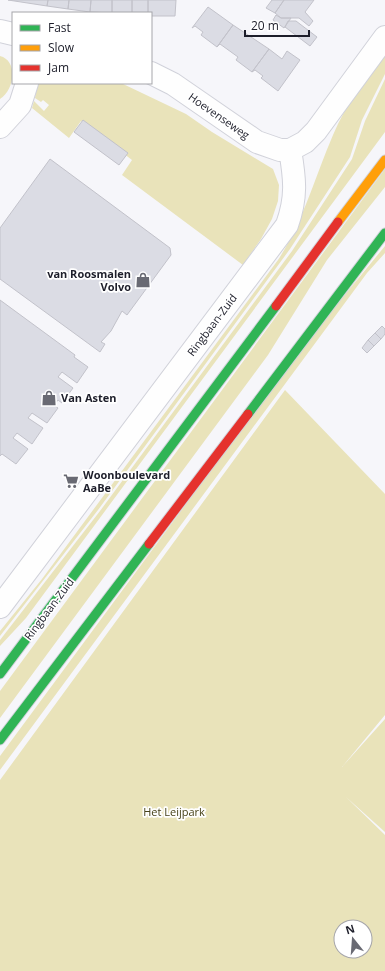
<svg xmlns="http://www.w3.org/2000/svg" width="385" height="971" font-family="'Open Sans',sans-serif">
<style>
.green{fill:#e9e3ba;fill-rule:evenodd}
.building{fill:#dbdce4;stroke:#c2c2ca}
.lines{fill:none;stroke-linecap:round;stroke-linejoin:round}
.street-casing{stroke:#d1d2da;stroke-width:24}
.fast-casing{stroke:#d1d2da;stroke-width:11}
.slow-casing{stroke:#d1d2da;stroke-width:11}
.jam-casing{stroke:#d1d2da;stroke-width:11}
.street{stroke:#fefefe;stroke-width:22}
.fast{stroke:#30b455;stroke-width:9}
.slow{stroke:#ff9f0a;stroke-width:9}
.jam{stroke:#e5322d;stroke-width:9}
.labels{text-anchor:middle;stroke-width:3.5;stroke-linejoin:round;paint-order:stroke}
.street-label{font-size:11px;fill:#1d1e2a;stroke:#fff}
.poi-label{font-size:11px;font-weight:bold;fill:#1d1e2a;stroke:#fff;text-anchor:start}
.park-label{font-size:11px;fill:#474219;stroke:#fff}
</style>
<rect width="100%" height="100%" fill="#f6f6fa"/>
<path class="green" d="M 385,50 L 385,74 L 362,120 L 350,157 L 290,249 L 98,510 L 0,636 L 0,631 L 42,579 L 278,260 C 303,222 315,177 333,135 C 346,104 366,78 385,50 Z
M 0,56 C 19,61 14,91 0,99 Z
M 385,79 L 385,132 L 26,618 L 0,646 L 0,640 L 100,511 L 292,251 L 352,159 L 365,121 Z
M 37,83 L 121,83 L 186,114 L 212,132 L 273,169 L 279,185 L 278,201 L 272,219 L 261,239 L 243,265 L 122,175 L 132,160 L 81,121 L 69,138 L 32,108 L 34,101 L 44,111 L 49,105 L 43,100 L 41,102 L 35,98 Z
M 385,169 L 385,187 L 327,260 L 268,355 L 0,718 L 0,691 Z
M 385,246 L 385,253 L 367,273 L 0,770 L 0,756 L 302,347 Z
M 285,390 L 385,494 L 385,715 L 342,767 L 385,719 L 385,832 L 346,797 L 385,835 L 385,971 L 0,971 L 0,780 ZM 341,927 L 365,927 L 365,951 L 341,951 Z"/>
<path class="building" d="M 8,0 L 48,0 L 47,6 Z
M 48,0 L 69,0 L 68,9 L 47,6 Z
M 69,0 L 91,0 L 90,12 L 68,9 Z
M 91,0 L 112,0 L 112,13 L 90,12 Z
M 112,0 L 132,0 L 132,13 L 112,13 Z
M 132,0 L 148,0 L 148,13 L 132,13 Z
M 148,0 L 176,0 L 175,16 L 151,16 L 151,13 L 148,13 Z
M 272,0 L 284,0 L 275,13 L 266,8 Z
M 284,0 L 314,0 L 305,12 L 313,21 L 309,26 L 299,18 L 281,18 L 275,13 Z
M 208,7 L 233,25 L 217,47 L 201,35 L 203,32 L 195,26 L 192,28 Z
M 276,15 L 281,18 L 291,18 L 284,28 L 273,20 Z
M 288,21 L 296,21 L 317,37 L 310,46 L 285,27 Z
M 233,25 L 269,49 L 252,72 L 236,60 L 238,57 L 220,44 L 217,47 Z
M 269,49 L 282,59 L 287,51 L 300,60 L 278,91 L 261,78 L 263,76 L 255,70 L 252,72 Z
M 83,120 L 128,153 L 119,165 L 74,132 Z
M 50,159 L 170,248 L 171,255 L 127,315 L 122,311 L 111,331 L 101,342 L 105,344 L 100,352 L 0,279 L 0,228 Z
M 0,300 L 75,355 L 74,357 L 88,367 L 77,383 L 62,372 L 58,377 L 73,388 L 62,403 L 58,400 L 54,405 L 58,408 L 47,423 L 32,413 L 28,418 L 43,428 L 32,444 L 17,433 L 13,438 L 28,449 L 16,464 L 2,454 L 0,456 Z
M 382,326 L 385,329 L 385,334 L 381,339 L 375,333 Z
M 375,333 L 381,339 L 374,346 L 368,340 Z
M 368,340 L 374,346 L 367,353 L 362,348 Z"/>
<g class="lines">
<g class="street-casing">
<path id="street" d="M 0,31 L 13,34
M 151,73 L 173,84 L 257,142 L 280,150 L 290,150 L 305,142 L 316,131 L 385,37
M 0,127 L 20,105 L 27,83
M 0,607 L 287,225 C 297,197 295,179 290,150"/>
</g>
<g class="fast-casing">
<path id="fast" d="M 248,414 L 385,233
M 0,674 L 276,306
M 0,740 L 149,544"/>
</g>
<g class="slow-casing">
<path id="slow" d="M 338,222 L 385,160"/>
</g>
<g class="jam-casing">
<path id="jam" d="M 276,306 L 338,222
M 149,544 L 248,414"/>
</g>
<use href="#street" class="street"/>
<use href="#fast" class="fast"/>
<use href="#slow" class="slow"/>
<use href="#jam" class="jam"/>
</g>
<defs>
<g id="shop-bare" transform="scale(1.2)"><path d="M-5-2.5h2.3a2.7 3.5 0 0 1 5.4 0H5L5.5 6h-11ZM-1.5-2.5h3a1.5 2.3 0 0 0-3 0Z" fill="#696a73" stroke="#fff" stroke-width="2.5" paint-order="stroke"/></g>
<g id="supermarket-bare" transform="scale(1.2)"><path d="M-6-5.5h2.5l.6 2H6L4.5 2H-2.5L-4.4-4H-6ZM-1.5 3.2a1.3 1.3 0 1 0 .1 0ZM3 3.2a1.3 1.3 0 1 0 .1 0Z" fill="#696a73" stroke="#fff" stroke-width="2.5" paint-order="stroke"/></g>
</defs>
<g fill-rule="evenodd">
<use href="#shop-bare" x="143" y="280"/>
<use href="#shop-bare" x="49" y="398"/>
<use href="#supermarket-bare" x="71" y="481"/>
</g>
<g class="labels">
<g class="street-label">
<text transform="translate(219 116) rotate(35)" y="4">Hoevenseweg</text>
<text transform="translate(212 325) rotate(-53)" y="4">Ringbaan-Zuid</text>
<text transform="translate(49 609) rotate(-53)" y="4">Ringbaan-Zuid</text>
</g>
<g class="poi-label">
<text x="131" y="278" text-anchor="end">van Roosmalen<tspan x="131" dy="13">Volvo</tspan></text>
<text x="61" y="402">Van Asten</text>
<text x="83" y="479">Woonboulevard<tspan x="83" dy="13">AaBe</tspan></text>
</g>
<g class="park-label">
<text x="174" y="816">Het Leijpark</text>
</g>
</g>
<rect x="12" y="12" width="140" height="72" fill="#ffffff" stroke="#a5a5aa"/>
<rect x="20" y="25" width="20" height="6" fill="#30b455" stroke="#a5a5aa"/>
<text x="48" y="32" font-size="12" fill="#1d1e2a">Fast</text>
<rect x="20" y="45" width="20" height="6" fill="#ff9f0a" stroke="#a5a5aa"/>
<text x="48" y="52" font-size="12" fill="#1d1e2a">Slow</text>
<rect x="20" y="65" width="20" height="6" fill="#e5322d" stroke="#a5a5aa"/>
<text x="48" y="72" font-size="12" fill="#1d1e2a">Jam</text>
<g transform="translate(353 939) rotate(343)"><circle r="19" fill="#ffffff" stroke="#a5a5aa"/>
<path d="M0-3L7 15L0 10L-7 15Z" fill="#696a73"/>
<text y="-6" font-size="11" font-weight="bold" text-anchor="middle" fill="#1d1e2a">N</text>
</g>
<path d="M245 30v6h64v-6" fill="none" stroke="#1d1e2a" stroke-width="2"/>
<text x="251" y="30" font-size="12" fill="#1d1e2a" stroke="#ffffff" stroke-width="3" paint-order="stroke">20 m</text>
</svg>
